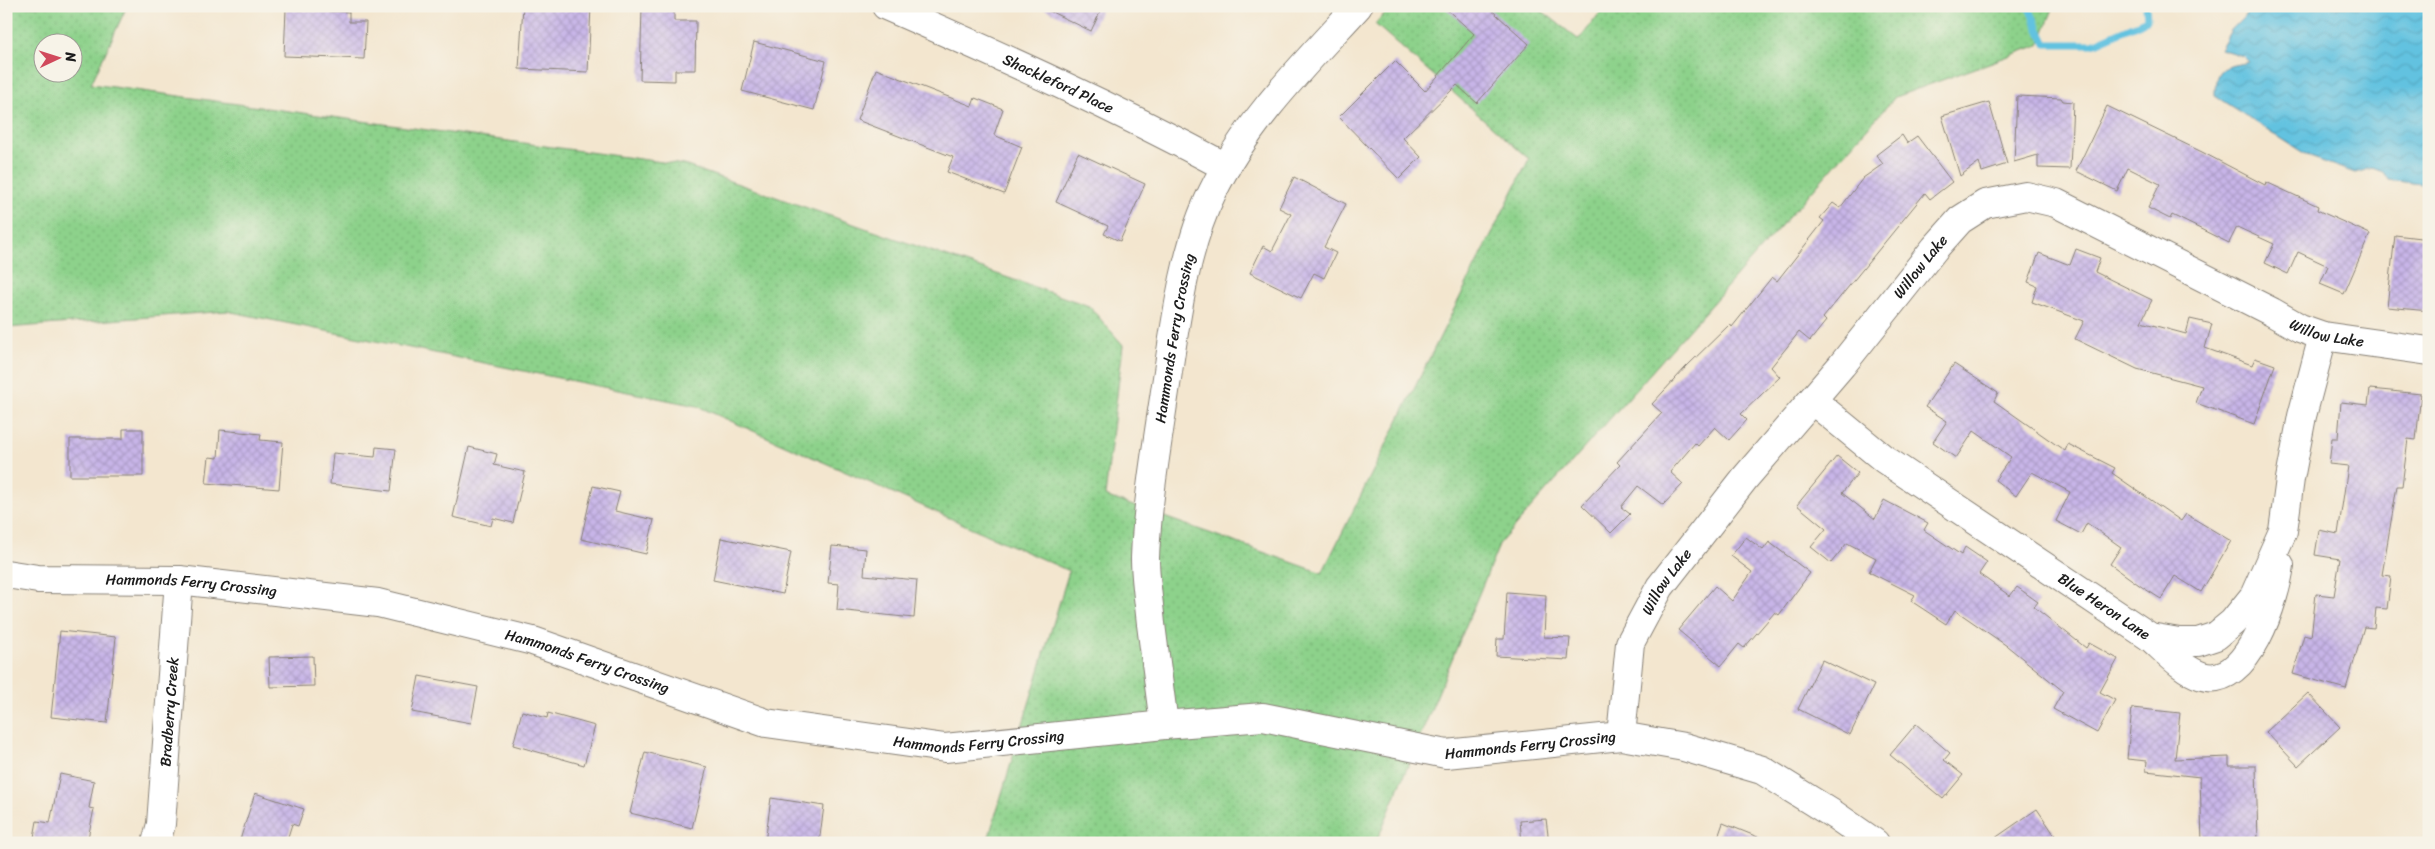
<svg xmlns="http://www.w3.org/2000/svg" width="2435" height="849" font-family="Sriracha,sans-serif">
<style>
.grass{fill:url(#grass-dots);stroke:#547754;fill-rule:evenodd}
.water{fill:url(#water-waves);stroke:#3f6f7e}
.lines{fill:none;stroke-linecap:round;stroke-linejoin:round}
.stream{stroke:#62c2e0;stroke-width:7}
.building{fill:url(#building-cross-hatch)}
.minor-casing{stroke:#888176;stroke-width:30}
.minor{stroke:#fff;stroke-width:28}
.labels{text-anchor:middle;stroke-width:4;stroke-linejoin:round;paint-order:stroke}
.street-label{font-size:15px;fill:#1c1c1c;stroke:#f7f3e8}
</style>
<defs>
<pattern id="grass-dots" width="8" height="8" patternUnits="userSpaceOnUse" patternTransform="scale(1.25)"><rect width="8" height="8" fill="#8dd28b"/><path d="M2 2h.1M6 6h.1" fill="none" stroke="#79b477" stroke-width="1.8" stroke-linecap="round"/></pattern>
<pattern id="water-waves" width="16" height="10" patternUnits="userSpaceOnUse" patternTransform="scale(1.25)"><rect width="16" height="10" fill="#62c2e0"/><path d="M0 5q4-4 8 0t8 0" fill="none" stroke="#54a6c0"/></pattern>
<pattern id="building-cross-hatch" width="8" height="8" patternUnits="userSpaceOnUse" patternTransform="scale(1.25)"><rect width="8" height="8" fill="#c8b5e8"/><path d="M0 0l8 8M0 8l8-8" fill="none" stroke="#ab9bc6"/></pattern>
</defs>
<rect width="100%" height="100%" fill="#f7f3e8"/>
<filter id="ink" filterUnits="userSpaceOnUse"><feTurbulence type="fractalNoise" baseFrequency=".02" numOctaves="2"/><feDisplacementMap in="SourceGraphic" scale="10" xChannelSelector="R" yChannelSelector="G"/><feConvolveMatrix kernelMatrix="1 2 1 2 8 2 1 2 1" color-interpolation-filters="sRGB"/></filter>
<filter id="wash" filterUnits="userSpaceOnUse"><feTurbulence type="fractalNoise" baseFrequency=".0096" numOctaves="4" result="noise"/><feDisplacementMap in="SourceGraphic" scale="20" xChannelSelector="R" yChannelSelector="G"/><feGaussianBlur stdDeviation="1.12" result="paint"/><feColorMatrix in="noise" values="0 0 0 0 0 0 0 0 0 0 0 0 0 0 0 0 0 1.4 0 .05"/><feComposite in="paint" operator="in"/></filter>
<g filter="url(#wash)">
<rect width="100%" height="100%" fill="#f3e6cf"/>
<path class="grass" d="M 6,6 L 127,6 L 91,84 L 684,165 L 1089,306 L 1123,345 L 1105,496 L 1322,573 L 1529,159 L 1375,24 L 1391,6 L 1536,6 L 1579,40 L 1605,6 L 2054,6 L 2039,45 L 1895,97 L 1500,543 L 1376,843 L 987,843 L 1069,571 L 697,406 L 227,311 L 6,328 ZM 42,42 L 72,42 L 72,72 L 42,72 Z"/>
<path class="water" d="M 2250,6 L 2429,6 L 2429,185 L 2388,180 L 2383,172 L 2372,168 L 2355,173 L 2310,157 L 2215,96 C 2215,64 2223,68 2249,62 L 2243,56 L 2220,49 L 2231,30 L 2244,17 Z"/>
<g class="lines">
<path class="stream" d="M 2028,6 L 2046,44 L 2093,44 L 2147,20 L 2146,6"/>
</g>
<g id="blocks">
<path class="building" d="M 523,6 L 591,6 L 588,72 L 519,69 Z
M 1039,6 L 1103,6 L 1091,31 Z
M 1443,6 L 1487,6 L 1529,44 L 1477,103 L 1457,85 L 1403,138 L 1421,157 L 1399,179 L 1339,117 L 1395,61 L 1425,91 L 1474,34 Z
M 642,8 L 674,8 L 674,21 L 696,21 L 695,70 L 675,70 L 675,81 L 640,80 Z
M 286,9 L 349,12 L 349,22 L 366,22 L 364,59 L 284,56 Z
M 754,42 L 826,61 L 814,110 L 742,91 Z
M 876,69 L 972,106 L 975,98 L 1003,109 L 994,135 L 1022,147 L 1004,194 L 947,172 L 953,157 L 857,120 Z
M 2017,96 L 2061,98 L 2063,101 L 2073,102 L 2070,169 L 2038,168 L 2038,155 L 2014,162 Z
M 1989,102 L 2007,164 L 1982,172 L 1979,162 L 1960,176 L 1942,116 Z
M 2107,106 L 2202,152 L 2265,185 L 2266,182 L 2318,206 L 2317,210 L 2370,234 L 2344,294 L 2320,284 L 2328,266 L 2298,252 L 2288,274 L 2265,263 L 2274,244 L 2237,227 L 2229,243 L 2172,215 L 2170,219 L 2148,208 L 2160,184 L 2128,168 L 2117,191 L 2076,171 Z
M 1902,135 L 1907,143 L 1917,136 L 1952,182 L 1930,199 L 1925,193 L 1823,318 L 1826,321 L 1810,341 L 1799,332 L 1771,367 L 1780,377 L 1741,414 L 1747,420 L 1729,440 L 1715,427 L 1698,446 L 1695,443 L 1670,472 L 1683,484 L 1663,505 L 1638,486 L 1621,507 L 1630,514 L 1611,533 L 1582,505 L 1620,465 L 1617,462 L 1662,413 L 1652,404 L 1686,367 L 1730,324 L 1732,327 L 1772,277 L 1777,281 L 1824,221 L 1820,218 L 1833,203 L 1840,208 L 1863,178 L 1883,164 L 1876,155 Z
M 1078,153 L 1145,184 L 1120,241 L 1104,234 L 1108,226 L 1056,202 Z
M 1294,177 L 1346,204 L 1324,247 L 1336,253 L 1324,278 L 1314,273 L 1301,298 L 1250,273 L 1263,246 L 1272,251 L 1291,214 L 1279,208 Z
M 2395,235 L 2429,239 L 2429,311 L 2387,307 Z
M 2076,249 L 2100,258 L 2095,272 L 2152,300 L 2141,322 L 2186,334 L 2190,319 L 2212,324 L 2205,348 L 2252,365 L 2255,358 L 2275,365 L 2254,424 L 2196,403 L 2202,386 L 2137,369 L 2075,339 L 2084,321 L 2032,302 L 2037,286 L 2028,282 L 2039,253 L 2070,265 Z
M 1954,364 L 1998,393 L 1994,401 L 2065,451 L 2068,444 L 2115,468 L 2112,473 L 2181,521 L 2186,514 L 2231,541 L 2201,592 L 2175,576 L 2161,599 L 2142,587 L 2110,564 L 2121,547 L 2087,523 L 2081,534 L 2056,521 L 2070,492 L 2032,472 L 2016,496 L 1995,480 L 2011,457 L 1974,431 L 1956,458 L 1933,442 L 1947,421 L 1925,407 Z
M 2370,389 L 2421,394 L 2416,440 L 2408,439 L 2402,486 L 2397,486 L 2382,575 L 2391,576 L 2387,609 L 2376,608 L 2374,628 L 2364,627 L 2346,689 L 2293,674 L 2304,635 L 2311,637 L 2316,594 L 2334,596 L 2340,559 L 2315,555 L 2319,530 L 2338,534 L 2348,466 L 2329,464 L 2332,438 L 2338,438 L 2341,402 L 2368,405 Z
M 123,429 L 143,429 L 143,476 L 70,476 L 70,439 L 123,439 Z
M 220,430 L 261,434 L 260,440 L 283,442 L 279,489 L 206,483 L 209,457 L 218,458 Z
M 376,447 L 396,449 L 391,491 L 330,484 L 333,453 L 375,457 Z
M 469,447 L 497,454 L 494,465 L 525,472 L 513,523 L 493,518 L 491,526 L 453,517 Z
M 1837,456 L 1858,473 L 1842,493 L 1875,519 L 1884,500 L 1928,523 L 1924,530 L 1961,555 L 1965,547 L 1987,562 L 1979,574 L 2010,596 L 2017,587 L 2038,602 L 2034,607 L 2086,648 L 2089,643 L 2118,659 L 2100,692 L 2115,700 L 2097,733 L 2053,709 L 2063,691 L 2007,646 L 1955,610 L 1946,624 L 1911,601 L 1915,595 L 1869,572 L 1876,558 L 1847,543 L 1831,563 L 1811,547 L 1826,529 L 1797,505 Z
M 593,486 L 620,492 L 615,511 L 654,520 L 646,554 L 581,539 Z
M 1746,537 L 1763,550 L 1769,542 L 1810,573 L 1779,615 L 1775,612 L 1744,648 L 1739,644 L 1721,666 L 1678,630 L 1715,586 L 1732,601 L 1752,572 L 1731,556 Z
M 721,538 L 791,552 L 783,594 L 713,580 Z
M 832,546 L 866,549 L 864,575 L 917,580 L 914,618 L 837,610 L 839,584 L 828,583 Z
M 1507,592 L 1546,595 L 1544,637 L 1570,638 L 1568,660 L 1496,656 L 1497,639 L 1504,639 Z
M 60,631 L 116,637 L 107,723 L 51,717 Z
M 313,656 L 314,686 L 270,687 L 269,657 Z
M 1822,660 L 1874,685 L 1850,735 L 1798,709 Z
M 419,676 L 478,687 L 471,723 L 412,712 Z
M 2308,693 L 2340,727 L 2298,766 L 2266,732 Z
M 2132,708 L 2180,713 L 2175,759 L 2229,757 L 2229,766 L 2256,766 L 2258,842 L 2202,843 L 2200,777 L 2146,771 L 2147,761 L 2127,759 Z
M 522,711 L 547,718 L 548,713 L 595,726 L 584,765 L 513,745 Z
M 1916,724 L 1950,753 L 1944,760 L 1963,775 L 1943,799 L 1890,755 Z
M 645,752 L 707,767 L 692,828 L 630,813 Z
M 60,774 L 94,781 L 89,808 L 94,809 L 87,843 L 33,843 L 37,821 L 50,823 Z
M 255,793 L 304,809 L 298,826 L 292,824 L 286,843 L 239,843 Z
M 771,798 L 824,806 L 819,843 L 765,843 Z
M 2037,809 L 2060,843 L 1988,843 Z
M 1546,819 L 1549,843 L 1522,843 L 1520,821 Z
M 1723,823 L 1770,842 L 1770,843 L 1716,843 Z"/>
</g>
</g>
<g filter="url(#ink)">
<use href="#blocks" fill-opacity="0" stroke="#888176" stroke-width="1"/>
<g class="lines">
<g class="minor-casing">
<g id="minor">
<path id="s1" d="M 886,6 C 1003,57 1114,107 1226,167"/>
<path id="s2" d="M 1812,400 L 1884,459 L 2150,637 L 2179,642 L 2198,642 L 2216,636 L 2233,622 L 2254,596 L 2283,531 L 2290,479 L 2302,416 L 2323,336"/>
<path id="s3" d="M 6,574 L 38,579 L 179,580 L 378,603 L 533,641 L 766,723 L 945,748 L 1164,725 L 1263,717 L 1446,754 L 1621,736 L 1684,747 L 1762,770 L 1836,816 L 1875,843"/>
<path d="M 2150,637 C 2165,650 2183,670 2202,676 C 2248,690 2276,597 2280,565"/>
<path id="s4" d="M 1164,725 C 1160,691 1155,657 1151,624 C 1149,602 1145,579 1145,558 C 1147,505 1156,451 1164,398 C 1174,334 1183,251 1212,193 C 1247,121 1304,65 1358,6"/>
<path id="s5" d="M 1621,736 L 1630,643 L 1660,587 L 1745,478 L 1842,365 L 1935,248 L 1960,220 L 1985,204 L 2026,196 L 2056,203 L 2272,312 L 2300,328 L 2323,336 L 2429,351"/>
<path id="s6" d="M 156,843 L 161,824 L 179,580"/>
</g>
</g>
<use href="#minor" class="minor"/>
</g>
</g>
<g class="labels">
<g class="street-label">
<text dy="5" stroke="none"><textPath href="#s1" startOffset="189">Shackleford Place</textPath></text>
<text dy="5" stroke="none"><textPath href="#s5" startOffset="570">Willow Lake</textPath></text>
<text dy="5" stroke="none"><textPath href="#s5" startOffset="1035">Willow Lake</textPath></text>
<text dy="5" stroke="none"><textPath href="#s4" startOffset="390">Hammonds Ferry Crossing</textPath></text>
<text dy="5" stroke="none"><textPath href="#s5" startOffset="165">Willow Lake</textPath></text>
<text dy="5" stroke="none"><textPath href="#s3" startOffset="186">Hammonds Ferry Crossing</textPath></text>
<text dy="5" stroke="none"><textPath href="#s2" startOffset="358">Blue Heron Lane</textPath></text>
<text dy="5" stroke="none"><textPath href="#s3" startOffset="591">Hammonds Ferry Crossing</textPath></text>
<text dy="5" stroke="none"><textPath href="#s6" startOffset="132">Bradberry Creek</textPath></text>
<text dy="5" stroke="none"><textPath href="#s3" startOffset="995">Hammonds Ferry Crossing</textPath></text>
<text dy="5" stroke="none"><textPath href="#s3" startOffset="1552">Hammonds Ferry Crossing</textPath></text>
</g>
</g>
<rect width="2435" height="849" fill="none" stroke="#f7f3e8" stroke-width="25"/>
<g transform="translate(58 58) rotate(86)"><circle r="24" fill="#f7f3e8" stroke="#9f9d96"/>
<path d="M0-4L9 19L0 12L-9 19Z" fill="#d1495b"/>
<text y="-8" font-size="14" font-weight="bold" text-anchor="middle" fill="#1c1c1c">N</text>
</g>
</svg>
